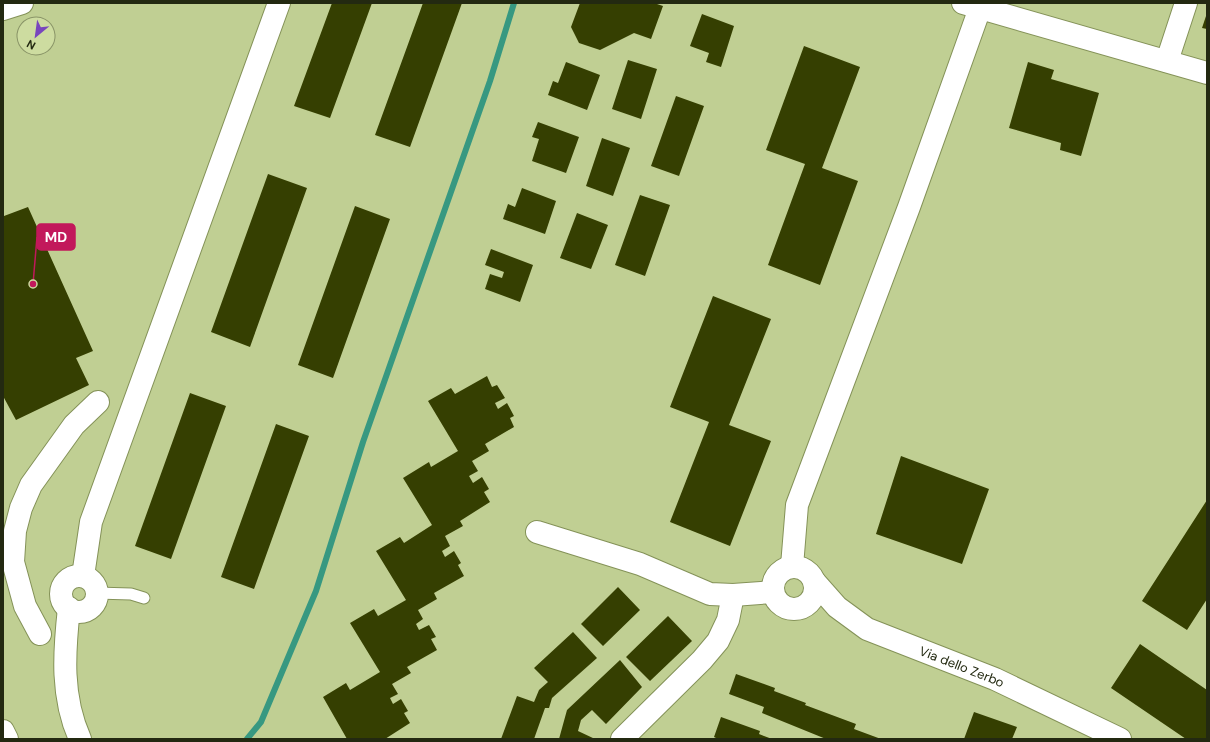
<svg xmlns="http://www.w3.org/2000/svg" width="1210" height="742" font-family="'DM Sans',sans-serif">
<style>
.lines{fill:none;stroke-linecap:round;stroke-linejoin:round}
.stream{stroke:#379881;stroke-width:6}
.building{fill:#353f01}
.lane-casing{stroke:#849258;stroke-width:13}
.street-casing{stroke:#849258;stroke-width:24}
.highway-casing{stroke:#849258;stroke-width:24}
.lane{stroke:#fff;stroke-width:11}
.street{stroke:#fff;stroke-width:22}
.highway{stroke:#fff;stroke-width:22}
.labels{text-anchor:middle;stroke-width:4;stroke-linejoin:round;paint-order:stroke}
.street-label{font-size:13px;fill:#232911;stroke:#cddca0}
.leader{fill:none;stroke:#c2185b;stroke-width:1.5}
.callout-dot{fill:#c2185b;stroke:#cddca0;stroke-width:1.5}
.callout{fill:#c2185b;stroke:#c2185b;stroke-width:1.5}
.callout-label{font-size:14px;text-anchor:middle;font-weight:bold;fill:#fff}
</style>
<rect width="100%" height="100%" fill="#c0cf93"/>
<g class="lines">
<path class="stream" d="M 247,739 L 261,722 L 316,591 L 363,442 L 490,81 L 514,3"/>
</g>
<path class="building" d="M 332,3 L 372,3 L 330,118 L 294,106 Z
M 423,3 L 462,3 L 410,147 L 375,135 Z
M 580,3 L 654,3 L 663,6 L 651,39 L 634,33 L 600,50 L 579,43 L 571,27 Z
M 1207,13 L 1207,29 L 1202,28 Z
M 702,14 L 734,26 L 721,67 L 706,62 L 709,53 L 690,46 Z
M 804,46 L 860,67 L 822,168 L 858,181 L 820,285 L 768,265 L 805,164 L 766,150 Z
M 628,60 L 657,69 L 641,119 L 612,109 Z
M 566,62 L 600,75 L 587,110 L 548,95 L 553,81 L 558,83 Z
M 1028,62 L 1054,70 L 1051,79 L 1099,93 L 1081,156 L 1060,150 L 1061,143 L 1009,128 Z
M 676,96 L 704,106 L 679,176 L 651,166 Z
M 538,122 L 579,137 L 566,173 L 532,161 L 539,139 L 532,137 Z
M 602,138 L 630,148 L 613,196 L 586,186 Z
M 268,174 L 307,188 L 250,347 L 211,332 Z
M 522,188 L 556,201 L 545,234 L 503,219 L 508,204 L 515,207 Z
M 640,195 L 670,205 L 645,276 L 615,265 Z
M 355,206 L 390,219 L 333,378 L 298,365 Z
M 28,207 L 93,351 L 76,358 L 89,385 L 16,420 L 3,396 L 3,213 L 4,216 Z
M 577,213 L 608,225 L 591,269 L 560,258 Z
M 491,249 L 533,265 L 520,302 L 485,289 L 490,274 L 502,278 L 504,272 L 485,265 Z
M 713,296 L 771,319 L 729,425 L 771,441 L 730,546 L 670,522 L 709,422 L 670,407 Z
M 487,376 L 492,387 L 497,385 L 505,398 L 495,403 L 498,409 L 507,403 L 514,416 L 510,418 L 514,427 L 485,444 L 489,451 L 472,461 L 478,471 L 469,476 L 473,483 L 482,477 L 489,489 L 484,492 L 490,502 L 460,521 L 463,526 L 445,536 L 450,546 L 442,551 L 445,557 L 454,551 L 461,563 L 458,565 L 464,576 L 434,593 L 437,599 L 418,610 L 423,619 L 416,624 L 419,630 L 429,625 L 436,637 L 431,639 L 437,650 L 407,667 L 411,673 L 392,684 L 398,694 L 390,698 L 393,704 L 401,699 L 408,711 L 404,713 L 410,723 L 385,739 L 347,739 L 323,697 L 346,683 L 350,690 L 380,672 L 350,623 L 374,609 L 378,616 L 406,600 L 376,551 L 400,537 L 404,543 L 432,525 L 403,478 L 429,462 L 431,467 L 458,451 L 428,401 L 451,388 L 455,394 Z
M 190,393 L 226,406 L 171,559 L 135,546 Z
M 276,424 L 309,436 L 254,589 L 221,577 Z
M 901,456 L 989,489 L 962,564 L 876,534 Z
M 1207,500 L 1207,599 L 1187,630 L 1142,601 Z
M 618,587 L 640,610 L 603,646 L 581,624 Z
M 668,616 L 692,641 L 650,681 L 626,657 Z
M 573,632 L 597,658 L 552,698 L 549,708 L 545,708 L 534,739 L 501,739 L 517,696 L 534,702 L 539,690 L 548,682 L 534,668 Z
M 1140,644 L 1207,690 L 1207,739 L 1186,739 L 1111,688 Z
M 620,660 L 642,687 L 606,724 L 592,710 L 581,720 L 578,731 L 595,739 L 559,739 L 567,710 Z
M 736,674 L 775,688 L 774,691 L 806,703 L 805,705 L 856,724 L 854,729 L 881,739 L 826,739 L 762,713 L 764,707 L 729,694 Z
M 974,712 L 1017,727 L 1012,739 L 964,739 Z
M 721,717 L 760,731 L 759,734 L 772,739 L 718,739 L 714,737 Z"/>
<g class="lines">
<g class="lane-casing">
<path id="lane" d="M 96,593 L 131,594 L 144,598"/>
</g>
<g class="street-casing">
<g id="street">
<path d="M 963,3 L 1207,73"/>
<path d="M 1167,61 L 1186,3"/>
<path d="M 537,532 L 640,564 L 710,594 L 733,595 L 773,592"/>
<path d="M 792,566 L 797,505 L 909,207 L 980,8"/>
<circle cx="794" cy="588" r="21"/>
<path d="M 83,576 L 91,522 L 279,3"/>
<circle cx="79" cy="594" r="18"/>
<path id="s1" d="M 814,581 L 837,607 L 867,629 L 995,679 L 1120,739"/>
<path d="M 69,608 C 64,653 61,697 80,739"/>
<path d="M 40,634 L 25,606 L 13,562 L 15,531 L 21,508 L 31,485 L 74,425 L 98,402"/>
<path d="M 622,739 L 702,660 L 718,641 L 728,620 L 733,595"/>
</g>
</g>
<g class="highway-casing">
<path id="highway" d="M 3,9 L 22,3
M 3,731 L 7,739"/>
</g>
<use href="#lane" class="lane"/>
<use href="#street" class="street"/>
<use href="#highway" class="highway"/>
</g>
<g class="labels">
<g class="street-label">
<text dy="5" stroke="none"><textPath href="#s1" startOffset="174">Via dello Zerbo</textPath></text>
</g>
</g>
<path class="leader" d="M33 284L37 237"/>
<circle class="callout-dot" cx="33" cy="284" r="4"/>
<rect class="callout" x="37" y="224" width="38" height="26" rx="4"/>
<g class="callout-label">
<text x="56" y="242">MD</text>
</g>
<rect width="1210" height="742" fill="none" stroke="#232911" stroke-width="8"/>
<g transform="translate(36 36) rotate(209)"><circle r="19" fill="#cddca0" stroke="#899467"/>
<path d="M0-3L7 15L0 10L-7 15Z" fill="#7846bd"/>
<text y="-6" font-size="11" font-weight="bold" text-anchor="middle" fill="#232911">N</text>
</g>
</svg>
